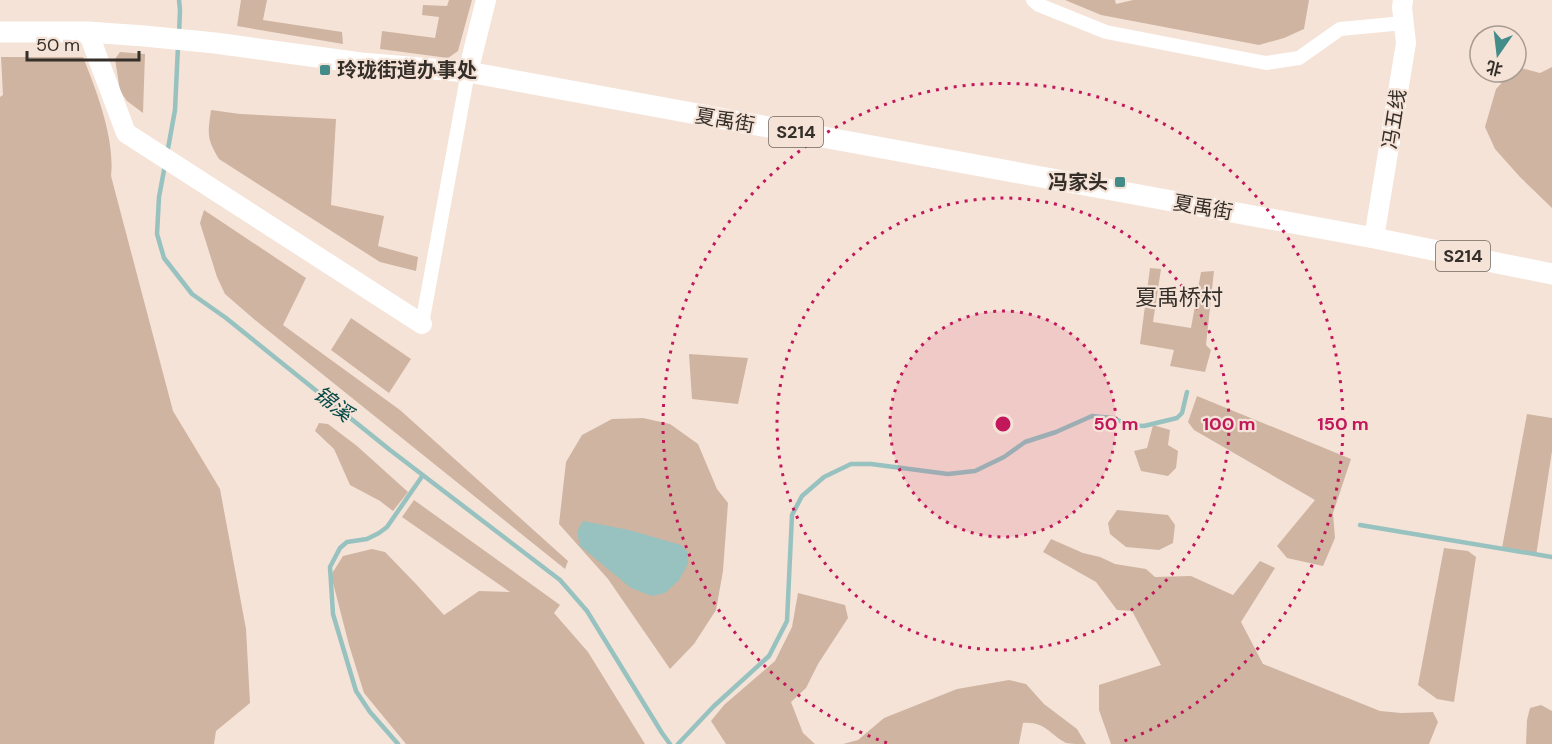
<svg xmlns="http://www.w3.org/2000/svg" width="1552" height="744" font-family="'DM Sans','Noto Sans SC',sans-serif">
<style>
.green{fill:#cfb4a1}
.water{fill:#97c2c0}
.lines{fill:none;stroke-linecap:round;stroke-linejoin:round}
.stream{stroke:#97c2c0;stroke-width:4.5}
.street{stroke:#fff;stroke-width:14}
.secondary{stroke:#fff;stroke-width:20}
.primary{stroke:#fff;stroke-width:21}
.ring{fill:none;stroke:#c2185b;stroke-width:3;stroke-dasharray:3 6}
.poi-dot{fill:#448c8a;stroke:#f5e3d7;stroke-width:2}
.labels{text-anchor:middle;stroke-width:4.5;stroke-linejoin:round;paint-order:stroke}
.shield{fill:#f5e3d7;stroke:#6f655e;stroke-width:1.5}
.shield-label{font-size:18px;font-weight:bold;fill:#352f2a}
.poi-label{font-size:20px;font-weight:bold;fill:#352f2a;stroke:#f5e3d7;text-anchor:start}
.street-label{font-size:20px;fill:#352f2a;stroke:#f5e3d7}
.water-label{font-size:21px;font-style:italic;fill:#054948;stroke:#f5e3d7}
.quarter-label{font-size:22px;fill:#352f2a;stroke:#f5e3d7}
.centre{fill:#c2185b;stroke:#f5e3d7;stroke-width:3}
.ring-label{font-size:18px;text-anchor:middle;font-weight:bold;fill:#c2185b;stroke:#f5e3d7;stroke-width:4.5;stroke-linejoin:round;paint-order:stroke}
</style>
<rect width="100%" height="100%" fill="#f5e3d7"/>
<path class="green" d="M 241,0 L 267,0 L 263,20 L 342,32 L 343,44 L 237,26 Z
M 449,0 L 472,0 L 458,51 L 448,58 L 380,49 L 382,31 L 435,38 L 439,17 L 422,15 L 423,5 L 447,6 Z
M 1065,0 L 1115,0 L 1116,4 L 1133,0 L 1309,0 L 1304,29 L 1284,38 L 1259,45 L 1101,15 Z
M 120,52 L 145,54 L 143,113 L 127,101 L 120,91 L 115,59 Z
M 1,57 L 83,57 C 97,92 115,139 111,176 L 173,411 L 220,489 L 246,629 L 250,703 L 216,731 L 214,744 L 0,744 L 0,97 L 3,95 Z
M 1517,67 L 1540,73 L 1552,67 L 1552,208 L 1520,177 L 1495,149 L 1485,127 L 1496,89 L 1512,72 L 1516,72 Z
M 211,110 L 240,114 L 336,119 L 331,205 L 384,216 L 378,246 L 418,257 L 416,271 L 380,262 L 219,159 C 206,138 208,133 211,110 Z
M 204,210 L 306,278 L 283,325 L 400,410 L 568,561 L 565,569 L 255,320 L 225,294 L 217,277 L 200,223 Z
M 1150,268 L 1161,269 L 1153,322 L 1191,328 L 1201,272 L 1214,271 L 1206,345 L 1211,350 L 1205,372 L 1170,366 L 1174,350 L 1140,344 Z
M 351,318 L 411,359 L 389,393 L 331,350 Z
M 689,354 L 748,358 L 738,404 L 692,399 Z
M 1197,396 L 1351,459 L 1333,513 L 1335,538 L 1323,566 L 1287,558 L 1277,546 L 1315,500 L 1194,430 L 1188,422 Z
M 1527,414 L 1552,418 L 1552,451 L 1536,556 L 1502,548 Z
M 643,418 L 670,424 L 698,444 L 717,489 L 728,503 L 723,571 L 716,610 L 694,644 L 670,669 L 608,579 L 559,524 L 566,462 L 582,435 L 612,419 Z
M 319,423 L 328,424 L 357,446 L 408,492 L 393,511 L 380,501 L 350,485 L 334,449 L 315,431 Z
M 1153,425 L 1170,430 L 1168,445 L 1178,451 L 1176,468 L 1168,476 L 1141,471 L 1134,451 L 1147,448 Z
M 414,500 L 560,605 L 554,613 L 588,652 L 645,744 L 406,744 L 364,693 L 349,645 L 331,575 L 343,556 L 372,549 L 385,552 L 416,584 L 444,615 L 479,591 L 510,592 L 402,517 Z
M 1117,510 L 1168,515 L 1175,525 L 1173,543 L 1159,550 L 1126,547 L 1110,534 L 1108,523 Z
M 1051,539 L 1083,553 L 1100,557 L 1115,564 L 1146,569 L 1155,577 L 1191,576 L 1233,595 L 1260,561 L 1275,568 L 1241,622 L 1263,664 L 1380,711 L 1401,713 L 1433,712 L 1438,722 L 1429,744 L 1111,744 L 1099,710 L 1099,685 L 1161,665 L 1132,611 L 1117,610 L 1096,582 L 1043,552 Z
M 1444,548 L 1468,551 L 1476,557 L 1454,702 L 1437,699 L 1418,685 Z
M 798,593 L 845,605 L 848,618 L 818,664 L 806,688 L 791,702 L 803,733 L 815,744 L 726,744 L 711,721 L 724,705 L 775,661 L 792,627 Z
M 1009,680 L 1026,684 L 1044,704 L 1077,729 L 1086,744 C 1080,744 1071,744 1066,743 C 1049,734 1045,721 1023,723 L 1019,744 L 843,744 L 858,740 L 884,718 L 957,689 Z
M 1541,705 L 1552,711 L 1552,744 L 1526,744 L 1527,720 L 1530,708 Z"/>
<path class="water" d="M 583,521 L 629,530 L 681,545 L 687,551 L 688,564 L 679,580 L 665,593 L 652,596 L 631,588 L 580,546 L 577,532 Z"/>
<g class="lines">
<path class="stream" d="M 179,34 L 180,10 L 179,0
M 167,154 L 175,110 L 178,46
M 165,165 L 159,197 L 157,234 L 164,258 L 192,294 L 226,318 L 390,450 L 560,580 L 587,611 L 662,733 L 670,744
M 1360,525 L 1552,557
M 398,744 L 370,712 L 356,691 L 333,614 L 330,567 L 340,548 L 347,542 L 367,539 L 379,533 L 387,527 L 423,475
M 678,744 L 714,706 L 769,656 L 787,621 L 792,515 L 802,496 L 824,477 L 851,464 L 871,464 L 948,474 L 975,471 L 1004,457 L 1025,442 L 1056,432 L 1092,416 L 1113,418 L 1129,425 L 1144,426 L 1177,418 L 1182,413 L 1187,392"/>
<path class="street" d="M 1033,0 L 1039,5 L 1106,32 L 1266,63 L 1299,58 L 1340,29 L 1404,23
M 422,324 L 468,72"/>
<path class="secondary" d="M 88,32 L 126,133 L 422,324
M 468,72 L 486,0
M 1374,238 L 1406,43 L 1402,7 L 1403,0"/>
<path class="primary" d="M 0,32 L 88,32 L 144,36 L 215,43 L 361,63 L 468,72 L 1374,238 L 1552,274"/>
</g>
<circle cx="1003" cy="424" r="113" fill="#c2185b" fill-opacity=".12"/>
<g class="ring">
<circle cx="1003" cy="424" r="113"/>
<circle cx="1003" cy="424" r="226"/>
<path d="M887 743A340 340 0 1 1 1119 743"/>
</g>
<g class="poi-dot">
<rect x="319" y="64" width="12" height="12" rx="3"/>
<rect x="1114" y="176" width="12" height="12" rx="3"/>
</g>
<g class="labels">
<g class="shield">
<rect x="769" y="117" width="54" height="30" rx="4.5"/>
<rect x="1436" y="241" width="54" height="30" rx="4.5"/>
</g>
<g class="shield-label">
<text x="796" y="138">S214</text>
<text x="1463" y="262">S214</text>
</g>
<g class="poi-label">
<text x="337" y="77">玲珑街道办事处</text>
<text x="1108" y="189" text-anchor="end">冯家头</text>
</g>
<g class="street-label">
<text transform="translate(1394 119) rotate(-81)" y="7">冯五线</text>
<text transform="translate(725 120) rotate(10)" y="7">夏禹街</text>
<text transform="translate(1203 207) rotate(10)" y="7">夏禹街</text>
</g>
<g class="water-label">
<text transform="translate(333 404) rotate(38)" y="7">锦溪</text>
</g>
<g class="quarter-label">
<text x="1179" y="305">夏禹桥村</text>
</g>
</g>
<circle cx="1003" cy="424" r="9" class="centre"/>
<g class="ring-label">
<text x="1116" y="430">50 m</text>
<text x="1229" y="430">100 m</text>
<text x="1343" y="430">150 m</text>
</g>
<g transform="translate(1498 54) rotate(194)"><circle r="28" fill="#f5e3d7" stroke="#a89b92" stroke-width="1.5"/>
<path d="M0-4.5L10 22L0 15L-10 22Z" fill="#448c8a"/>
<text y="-9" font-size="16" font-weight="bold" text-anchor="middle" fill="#352f2a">北</text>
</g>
<path d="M27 51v9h112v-9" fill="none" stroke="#352f2a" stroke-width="3"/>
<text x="36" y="51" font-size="18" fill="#352f2a" stroke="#f5e3d7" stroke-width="4.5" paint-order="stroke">50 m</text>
</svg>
